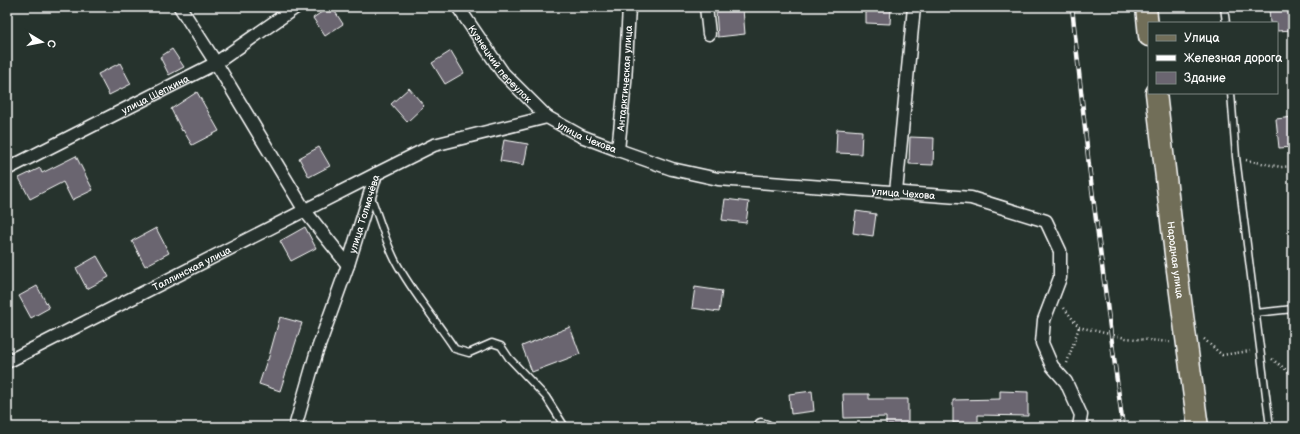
<svg xmlns="http://www.w3.org/2000/svg" width="1300" height="434" font-family="'Balsamiq Sans',sans-serif">
<style>
.building{fill:#6a6570;stroke:#fff}
.lines{fill:none;stroke-linecap:round;stroke-linejoin:round}
.lane-casing{stroke:#fff;stroke-width:9}
.street-casing{stroke:#fff;stroke-width:15}
.primary-casing{stroke:#fff;stroke-width:23}
.path{stroke:#fff;stroke-width:2.5;stroke-dasharray:1 3;stroke-linecap:butt}
.lane{stroke:#26332d;stroke-width:6}
.street{stroke:#26332d;stroke-width:12}
.primary{stroke:#716e59;stroke-width:20}
.rail-casing{stroke:#fff;stroke-width:4.5}
.rail{stroke:#26332d;stroke-width:3;stroke-dasharray:9;stroke-linecap:butt}
.labels{text-anchor:middle;stroke-width:3;stroke-linejoin:round;paint-order:stroke}
.street-label{font-size:10px;fill:#fff;stroke:#26332d}
</style>
<rect width="100%" height="100%" fill="#26332d"/>
<filter id="ink" filterUnits="userSpaceOnUse"><feTurbulence type="fractalNoise" baseFrequency=".025" numOctaves="2"/><feDisplacementMap in="SourceGraphic" scale="8" xChannelSelector="R" yChannelSelector="G"/><feConvolveMatrix kernelMatrix="1 2 1 2 8 2 1 2 1" color-interpolation-filters="sRGB"/></filter>
<g filter="url(#ink)">
<path class="building" d="M 329,7 L 332,7 L 343,24 L 325,36 L 313,18 Z
M 866,7 L 891,7 L 890,24 L 866,23 Z
M 1269,7 L 1293,7 L 1293,30 L 1277,31 L 1277,23 L 1270,23 Z
M 743,9 L 745,34 L 718,37 L 716,11 Z
M 172,49 L 184,67 L 169,75 L 160,57 Z
M 451,51 L 464,73 L 445,84 L 432,63 Z
M 120,63 L 131,84 L 109,95 L 98,74 Z
M 409,88 L 424,106 L 407,122 L 391,104 Z
M 197,92 L 219,131 L 192,145 L 183,130 L 182,131 L 171,109 Z
M 1293,117 L 1293,147 L 1279,148 L 1276,119 Z
M 837,129 L 862,131 L 861,154 L 836,153 Z
M 910,137 L 934,138 L 933,165 L 909,164 Z
M 504,140 L 528,144 L 524,165 L 500,161 Z
M 319,147 L 330,166 L 309,177 L 299,158 Z
M 76,156 L 93,190 L 72,200 L 63,182 L 30,199 L 19,178 L 40,168 L 42,173 Z
M 725,199 L 749,202 L 746,223 L 722,220 Z
M 856,211 L 876,214 L 873,236 L 853,233 Z
M 305,227 L 316,248 L 291,261 L 280,241 Z
M 156,228 L 169,253 L 145,266 L 132,241 Z
M 97,256 L 109,277 L 87,289 L 76,268 Z
M 37,286 L 49,308 L 31,318 L 19,296 Z
M 695,287 L 722,291 L 719,312 L 692,308 Z
M 280,317 L 302,323 L 280,391 L 259,384 L 267,360 L 268,360 Z
M 570,327 L 580,354 L 532,372 L 522,346 Z
M 812,391 L 814,411 L 791,414 L 789,394 Z
M 1000,391 L 1028,392 L 1028,416 L 978,415 L 978,423 L 953,423 L 953,400 L 1000,399 Z
M 843,394 L 869,394 L 869,399 L 908,399 L 908,425 L 886,425 L 886,417 L 844,418 Z"/>
<g class="lines">
<g class="lane-casing">
<path id="lane" d="M 1224,7 L 1226,23
M 1231,93 L 1236,157 L 1270,427
M 371,197 C 379,218 385,240 395,260 C 411,291 436,320 455,349 L 469,353 L 492,343 L 501,346 L 509,358 L 546,397 L 565,427
M 1255,313 L 1293,309"/>
</g>
<g class="street-casing">
<g id="street">
<path d="M 180,7 L 216,63 L 305,211 L 348,265"/>
<path id="s1" d="M 458,7 L 503,73 L 547,117 L 581,136 L 618,150 L 672,169 L 718,179 L 971,198 L 1046,221 L 1060,251 L 1060,278 L 1044,320 L 1042,343 L 1052,366 L 1066,382 L 1081,415 L 1079,427"/>
<path d="M 706,7 L 709,34"/>
<path id="s2" d="M 618,150 L 625,83 L 629,7"/>
<path id="s3" d="M 7,169 L 216,63 L 296,7"/>
<path d="M 896,192 L 914,7"/>
<path id="s4" d="M 7,362 L 376,174"/>
<path d="M 761,425 L 767,427"/>
<path id="s5" d="M 295,427 L 316,354 L 348,265 L 376,174 L 434,145 L 547,117"/>
</g>
</g>
<g class="primary-casing">
<g id="primary">
<path d="M 1146,7 L 1149,36"/>
<path id="s6" d="M 1156,93 L 1176,263 L 1198,427"/>
</g>
</g>
<path class="path" d="M 1246,160 L 1281,167 L 1293,166
M 1064,308 L 1079,327 L 1126,338 L 1170,342
M 1204,339 L 1222,355 L 1250,351
M 1272,359 L 1293,375
M 1067,363 L 1079,327
M 1280,424 L 1287,427"/>
<use href="#lane" class="lane"/>
<use href="#street" class="street"/>
<use href="#primary" class="primary"/>
<g class="rail-casing">
<path id="rail" d="M 1072,7 L 1089,166 L 1123,427"/>
</g>
<use href="#rail" class="rail"/>
</g>
</g>
<g class="labels">
<g class="street-label">
<text dy="4" stroke="none"><textPath href="#s1" startOffset="71">Кузнецкий переулок</textPath></text>
<text dy="4" stroke="none"><textPath href="#s2" startOffset="72">Антарктическая улица</textPath></text>
<text dy="4" stroke="none"><textPath href="#s3" startOffset="166">улица Щепкина</textPath></text>
<text dy="4" stroke="none"><textPath href="#s1" startOffset="187">улица Чехова</textPath></text>
<text dy="4" stroke="none"><textPath href="#s1" startOffset="511">улица Чехова</textPath></text>
<text dy="4" stroke="none"><textPath href="#s5" startOffset="224">улица Толмачёва</textPath></text>
<text dy="4" stroke="none"><textPath href="#s6" startOffset="168">Народная улица</textPath></text>
<text dy="4" stroke="none"><textPath href="#s4" startOffset="207">Таллинская улица</textPath></text>
</g>
</g>
<rect width="1300" height="434" fill="none" stroke="#26332d" stroke-width="24"/>
<rect x="12" y="12" width="1276" height="410" fill="none" stroke="#fff" stroke-width="1.5" filter="url(#ink)"/>
<rect x="1148" y="22" width="130" height="72" fill="#26332d" stroke="#7d8581"/>
<rect x="1156" y="35" width="20" height="6" fill="#716e59" stroke="#7d8581"/>
<text x="1184" y="42" font-size="12" fill="#ffffff">Улица</text>
<rect x="1156" y="55" width="20" height="6" fill="#ffffff" stroke="#7d8581"/>
<text x="1184" y="62" font-size="12" fill="#ffffff">Железная дорога</text>
<rect x="1156" y="72" width="20" height="12" fill="#6a6570" stroke="#7d8581"/>
<text x="1184" y="82" font-size="12" fill="#ffffff">Здание</text>
<g transform="translate(42 42) rotate(100)" stroke="#26332d" stroke-width="3" paint-order="stroke">
<path d="M0-3L7 15L0 10L-7 15Z" fill="#ffffff"/>
<text y="-6" font-size="11" font-weight="bold" text-anchor="middle" fill="#ffffff">С</text>
</g>
</svg>
